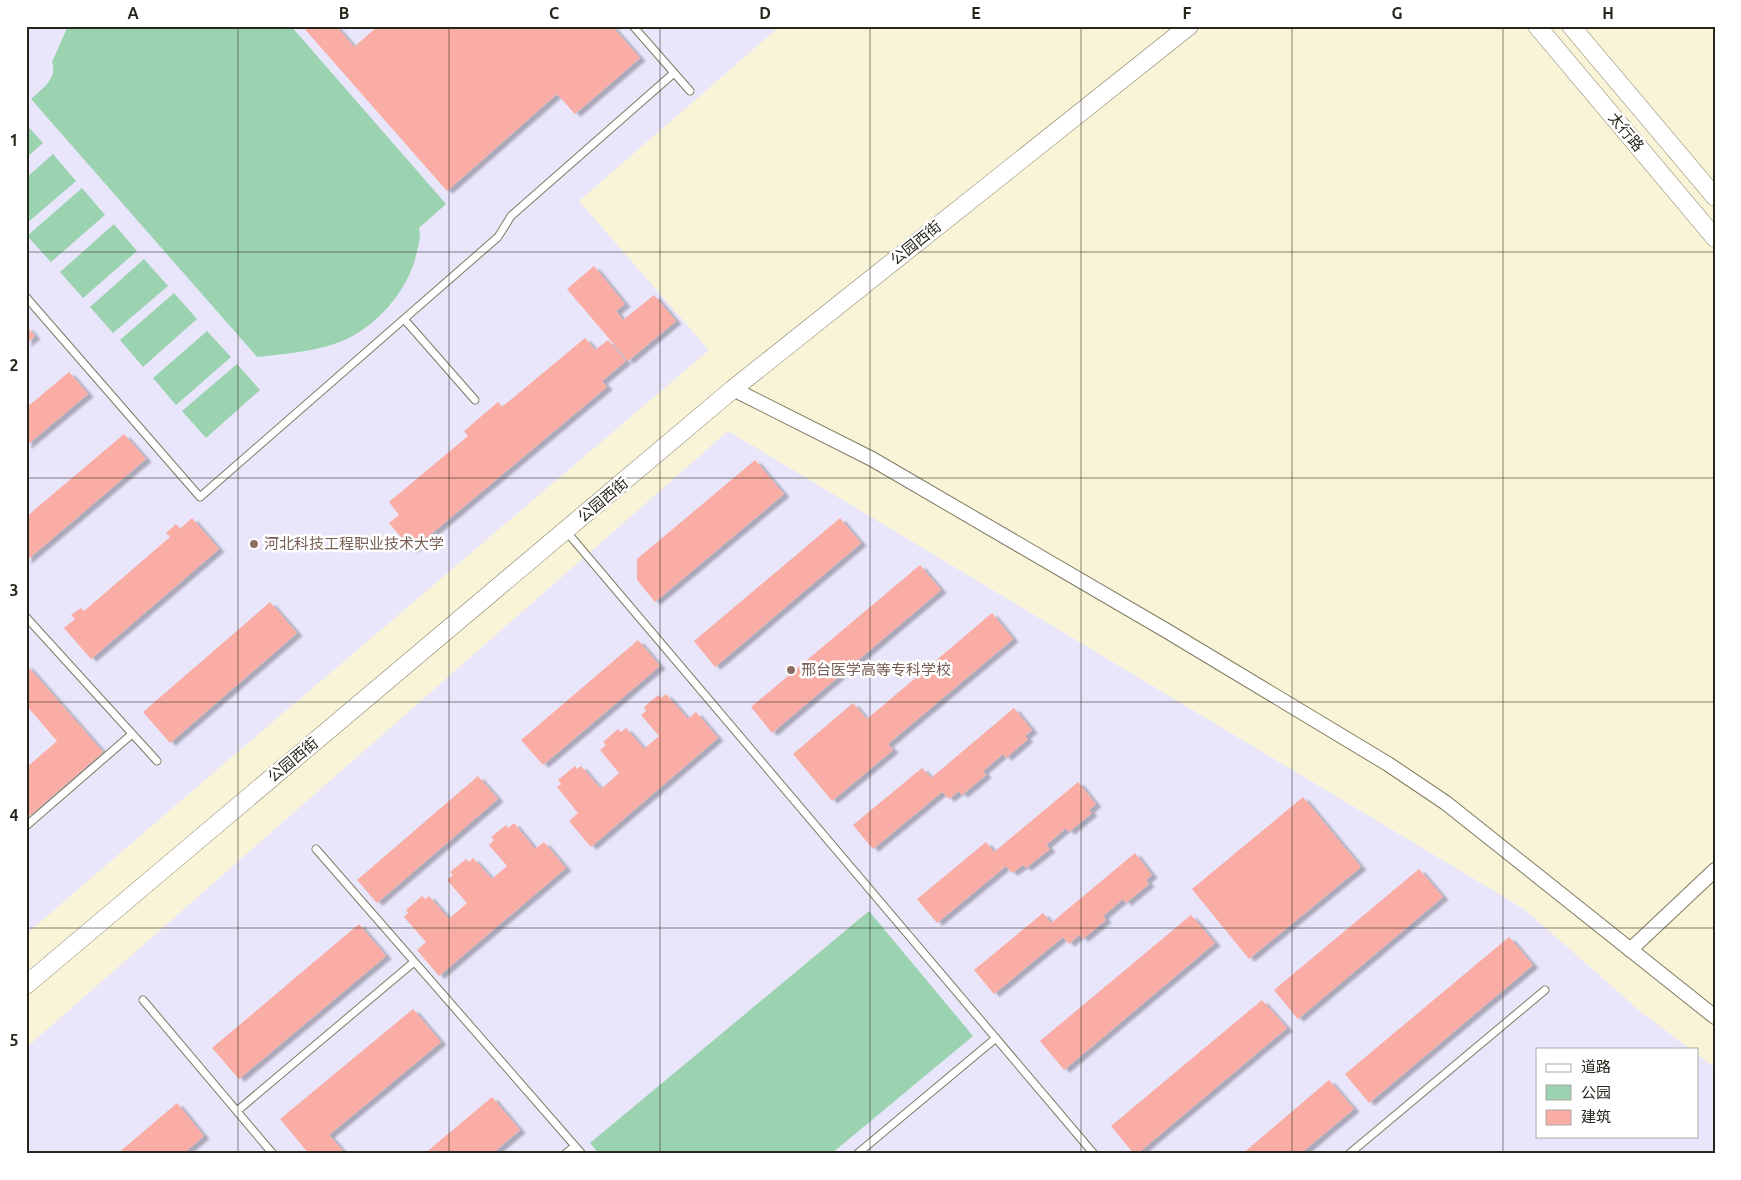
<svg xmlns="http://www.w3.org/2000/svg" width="1741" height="1180" font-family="Ubuntu,'Noto Sans SC',sans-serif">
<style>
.education{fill:#e9e6fc}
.green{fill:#9bd3b1}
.building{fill:#f9ada4;filter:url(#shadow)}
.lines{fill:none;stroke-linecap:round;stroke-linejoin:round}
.service-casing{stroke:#7f7a61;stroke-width:9}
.minor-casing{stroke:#7f7a61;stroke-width:16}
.tertiary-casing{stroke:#7f7a61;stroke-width:19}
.service{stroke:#fff;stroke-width:7}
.minor{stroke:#fff;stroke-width:14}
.tertiary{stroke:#fff;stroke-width:18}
.grid{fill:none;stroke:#28261c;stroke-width:1;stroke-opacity:0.55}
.education-dot{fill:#8d6e63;stroke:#fff;stroke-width:2}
.labels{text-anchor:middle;stroke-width:5;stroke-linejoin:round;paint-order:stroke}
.street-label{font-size:15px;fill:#28261c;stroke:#fff}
.education-label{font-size:15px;fill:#785e54;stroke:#fff;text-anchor:start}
.neatline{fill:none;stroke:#28261c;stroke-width:2}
.grid-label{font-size:16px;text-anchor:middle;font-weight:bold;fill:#28261c}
</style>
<defs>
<filter id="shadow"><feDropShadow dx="5.5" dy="3" stdDeviation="1" flood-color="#0004"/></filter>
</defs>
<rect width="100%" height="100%" fill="#f9f4d7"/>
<path class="education" d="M 26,26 L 780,26 L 579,201 L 709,350 L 254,738 L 26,934 Z
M 728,431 L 1524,909 L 1641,1012 L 1690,1049 L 1537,1049 L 1537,1136 L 1697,1136 L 1697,1054 L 1715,1068 L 1715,1154 L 26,1154 L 26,1048 Z"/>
<path class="green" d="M 68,26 L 291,26 L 446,204 L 419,228 C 421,236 419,243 417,251 C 410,289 375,330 337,343 C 312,352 283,354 257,357 L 31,99 C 42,89 58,78 52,62 Z
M 26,124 L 43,143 L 26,158 Z
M 53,154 L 76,181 L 26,224 L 26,178 Z
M 82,188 L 105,215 L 51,262 L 27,236 Z
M 114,224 L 137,251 L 83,298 L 60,272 Z
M 144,259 L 168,286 L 113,333 L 90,307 Z
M 174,293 L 197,319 L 143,367 L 120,340 Z
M 207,331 L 231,357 L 176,405 L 153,378 Z
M 237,364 L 260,390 L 206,438 L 182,411 Z
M 869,911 L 973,1036 L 831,1154 L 599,1154 L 590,1143 Z"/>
<path class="building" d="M 302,26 L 336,26 L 354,47 L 378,26 L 612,26 L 640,58 L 575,114 L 557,94 L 447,191 Z
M 594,266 L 625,304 L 616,311 L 623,320 L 654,295 L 676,321 L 628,361 L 567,289 Z
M 26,326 L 35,336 L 26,344 Z
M 585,338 L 595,350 L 608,340 L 626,361 L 602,381 L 607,387 L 412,550 L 389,523 L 399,515 L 389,502 L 468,436 L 464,431 L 498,402 L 502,407 Z
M 69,372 L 88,394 L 26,446 L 26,408 Z
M 124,434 L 146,459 L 26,561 L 26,517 Z
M 755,460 L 784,494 L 655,602 L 637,580 L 637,559 Z
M 192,518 L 219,549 L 91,659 L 64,628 L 75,619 L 71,615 L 81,608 L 84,611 L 170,537 L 166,533 L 176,524 L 180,529 Z
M 840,518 L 861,543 L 715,667 L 694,641 Z
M 920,565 L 941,590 L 772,733 L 751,707 Z
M 270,602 L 297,633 L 170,743 L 143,712 Z
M 992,613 L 1013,639 L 888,744 L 893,750 L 832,801 L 793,754 L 853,703 L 867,719 Z
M 638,640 L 660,666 L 543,765 L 521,740 Z
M 26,664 L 103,752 L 26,819 L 26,768 L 57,741 L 26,705 Z
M 666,694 L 688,719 L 696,712 L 718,738 L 591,847 L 569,821 L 578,813 L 557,787 L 561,784 L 558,780 L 575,766 L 577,769 L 581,766 L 601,789 L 619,773 L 600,750 L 606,745 L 603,742 L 618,729 L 621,732 L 626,728 L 644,749 L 659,736 L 641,715 L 646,711 L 644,707 L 658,695 L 661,698 Z
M 1014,708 L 1032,730 L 1025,736 L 1028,739 L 1006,758 L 1003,754 L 983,771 L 986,775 L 962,795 L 959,791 L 949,799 L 942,792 L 873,849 L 853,825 L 922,768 L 931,778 Z
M 478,776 L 498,799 L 377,903 L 357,880 Z
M 1078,782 L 1096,804 L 1089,810 L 1092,813 L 1069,832 L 1066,828 L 1046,845 L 1050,849 L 1026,868 L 1023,865 L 1012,873 L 1006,866 L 937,923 L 917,899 L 986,842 L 994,852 Z
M 1303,797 L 1361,867 L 1249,959 L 1192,889 Z
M 514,823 L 535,849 L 544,842 L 566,868 L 439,976 L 417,950 L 426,942 L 404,917 L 408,913 L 406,910 L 422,896 L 425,899 L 429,896 L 449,919 L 467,903 L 447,880 L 453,875 L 450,872 L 466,859 L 469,862 L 473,858 L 492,879 L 507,866 L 489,845 L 494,840 L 491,837 L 506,825 L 508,828 Z
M 1135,853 L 1152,875 L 1146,880 L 1149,884 L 1126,903 L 1123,899 L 1103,916 L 1106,920 L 1083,939 L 1079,935 L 1069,944 L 1063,937 L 994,994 L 974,970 L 1043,913 L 1051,923 Z
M 1419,869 L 1443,897 L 1298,1019 L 1274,990 Z
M 1191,915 L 1215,943 L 1064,1070 L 1040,1041 Z
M 359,924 L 386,956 L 239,1079 L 212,1048 Z
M 1509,937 L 1533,965 L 1369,1103 L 1345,1074 Z
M 1262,1000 L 1287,1028 L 1137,1154 L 1134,1154 L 1111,1126 Z
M 413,1009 L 441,1042 L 329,1135 L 343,1151 L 340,1154 L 309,1154 L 280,1119 Z
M 1329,1080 L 1354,1109 L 1300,1154 L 1242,1154 Z
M 492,1097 L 520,1130 L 492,1154 L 424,1154 Z
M 177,1103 L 204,1136 L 183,1154 L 117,1154 Z"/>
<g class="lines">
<g class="service-casing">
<path id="service" d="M 633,26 L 690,91
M 26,297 L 200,497 L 498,237 L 511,216 L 674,73
M 404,319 L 475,400
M 566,531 L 1094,1154
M 26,617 L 157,761
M 26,826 L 132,734
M 316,849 L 582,1154
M 143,1000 L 273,1154
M 237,1111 L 414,962
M 565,1154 L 575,1146
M 857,1154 L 996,1038
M 1349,1154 L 1545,990"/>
</g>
<g class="minor-casing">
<path id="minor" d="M 733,389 L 872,459 L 1167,631 L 1388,764 L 1446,803 L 1715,1017
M 1630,950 L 1715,870"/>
</g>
<g class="tertiary-casing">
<path id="tertiary" d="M 1537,26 L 1715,238
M 1571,26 L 1715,197
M 26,985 L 733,389 L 1189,26"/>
</g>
<use href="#service" class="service"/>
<use href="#minor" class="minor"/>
<use href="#tertiary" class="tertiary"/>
</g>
<path class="grid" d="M 238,26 L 238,1154M 449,26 L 449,1154M 660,26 L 660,1154M 870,26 L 870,1154M 1081,26 L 1081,1154M 1292,26 L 1292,1154M 1503,26 L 1503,1154M 26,252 L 1715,252M 26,478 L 1715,478M 26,702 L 1715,702M 26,928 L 1715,928"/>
<g class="education-dot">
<circle cx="254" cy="544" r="5"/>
<circle cx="791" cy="670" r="5"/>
</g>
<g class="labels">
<g class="street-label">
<text transform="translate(1626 132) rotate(50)" y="5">太行路</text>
<text transform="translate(916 243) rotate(-39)" y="5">公园西街</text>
<text transform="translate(603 500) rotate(-40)" y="5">公园西街</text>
<text transform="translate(293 760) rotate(-40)" y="5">公园西街</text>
</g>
<g class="education-label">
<text x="264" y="549">河北科技工程职业技术大学</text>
<text x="801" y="675">邢台医学高等专科学校</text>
</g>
</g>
<rect width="1741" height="1180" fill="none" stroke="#ffffff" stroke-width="55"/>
<rect x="1536" y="1048" width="162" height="90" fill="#ffffff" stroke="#a9a8a4"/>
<rect x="1546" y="1064" width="25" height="8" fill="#ffffff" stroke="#a9a8a4"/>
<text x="1581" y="1072" font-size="15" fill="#28261c">道路</text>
<rect x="1546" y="1085" width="25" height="15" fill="#9bd3b1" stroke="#a9a8a4"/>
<text x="1581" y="1098" font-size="15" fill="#28261c">公园</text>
<rect x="1546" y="1110" width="25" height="15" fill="#f9ada4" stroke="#a9a8a4"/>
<text x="1581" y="1122" font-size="15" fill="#28261c">建筑</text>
<rect x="28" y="28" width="1686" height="1124" class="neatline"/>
<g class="grid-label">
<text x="133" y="19">A</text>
<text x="344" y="19">B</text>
<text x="554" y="19">C</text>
<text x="765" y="19">D</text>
<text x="976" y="19">E</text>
<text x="1187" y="19">F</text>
<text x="1397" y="19">G</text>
<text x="1608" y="19">H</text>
<text x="14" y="146">1</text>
<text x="14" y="371">2</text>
<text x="14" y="596">3</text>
<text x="14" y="821">4</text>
<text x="14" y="1046">5</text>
</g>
</svg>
